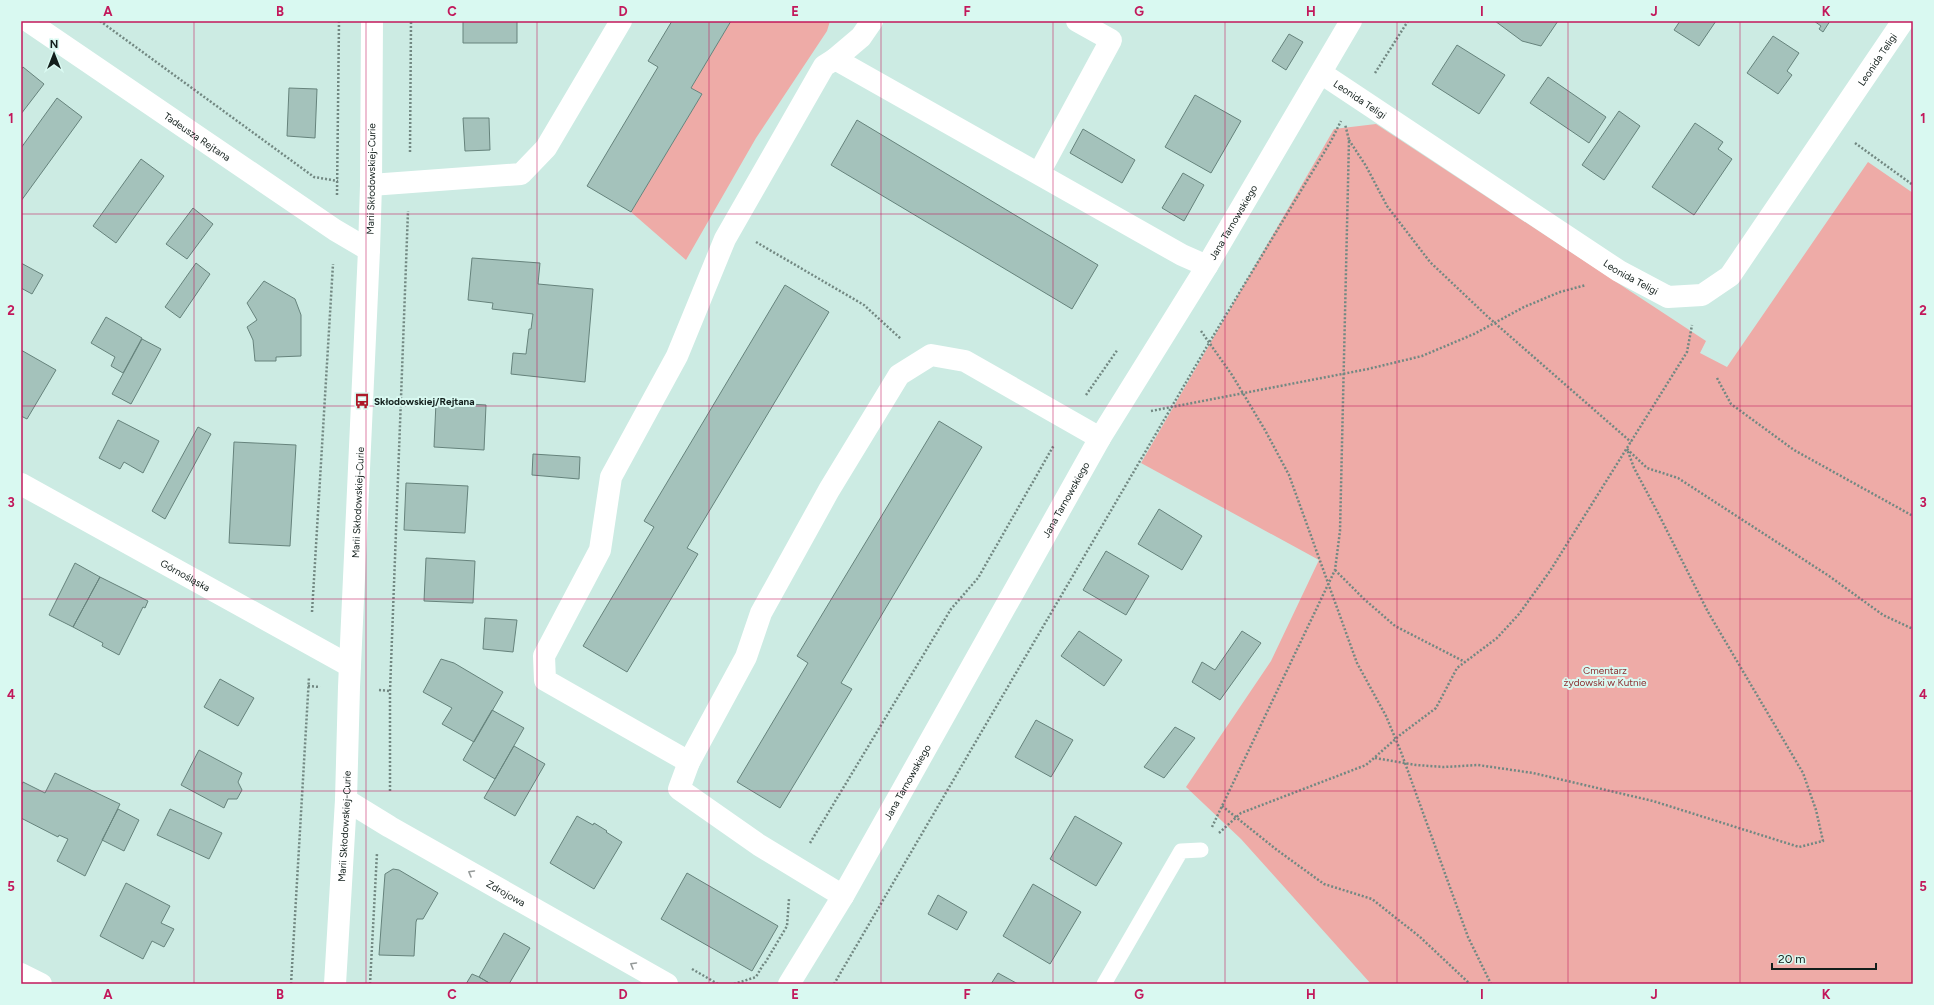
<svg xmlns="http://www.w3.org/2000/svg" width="1934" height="1005" font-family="Figtree,sans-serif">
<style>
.green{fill:#eeaba7}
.building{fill:#a4c2bb;stroke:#66837c}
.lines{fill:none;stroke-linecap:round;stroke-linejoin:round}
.path{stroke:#728882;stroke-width:2.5;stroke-dasharray:2 2;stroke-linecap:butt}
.lane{stroke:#fff;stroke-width:15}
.street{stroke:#fff;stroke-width:22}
.secondary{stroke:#fff;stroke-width:22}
.oneway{stroke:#959a99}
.grid{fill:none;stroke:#c2185b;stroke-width:1;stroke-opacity:0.55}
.labels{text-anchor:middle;stroke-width:4;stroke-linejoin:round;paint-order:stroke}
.street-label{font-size:10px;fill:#131f1c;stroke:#d9f9f1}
.poi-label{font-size:10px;font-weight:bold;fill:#131f1c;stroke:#d9f9f1;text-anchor:start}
.park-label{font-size:10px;fill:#8c2e30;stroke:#d9f9f1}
.neatline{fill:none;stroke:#c2185b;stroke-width:1.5}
.grid-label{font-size:13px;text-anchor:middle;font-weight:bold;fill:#c2185b}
</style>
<rect width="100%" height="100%" fill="#ccebe3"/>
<path class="green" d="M 731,21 L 830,21 L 827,31 L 756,138 L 686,260 L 631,212 L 702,94 L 691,88 Z
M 1376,124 L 1706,341 L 1700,353 L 1727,367 L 1868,162 L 1913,193 L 1913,984 L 1371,984 L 1241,839 L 1186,787 L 1271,661 L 1319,560 L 1141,463 L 1334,129 Z"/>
<path class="building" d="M 463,21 L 517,21 L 517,43 L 463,43 Z
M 672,21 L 731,21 L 691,88 L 702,94 L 631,212 L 587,186 L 658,67 L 648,61 Z
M 1495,21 L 1558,21 L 1541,46 L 1522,41 Z
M 1680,21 L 1716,21 L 1699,46 L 1674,30 Z
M 1814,21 L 1830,21 L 1823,32 L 1819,29 L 1821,26 Z
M 1289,34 L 1303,42 L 1286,70 L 1272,61 Z
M 1773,36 L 1799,53 L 1787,71 L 1792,75 L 1778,94 L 1747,73 Z
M 1457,45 L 1505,75 L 1479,114 L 1432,84 Z
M 23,67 L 44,84 L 21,114 L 21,70 Z
M 1548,77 L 1606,117 L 1589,143 L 1530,103 Z
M 289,88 L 317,89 L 315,138 L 287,136 Z
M 1195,95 L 1241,121 L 1211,173 L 1165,147 Z
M 57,98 L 82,117 L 21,201 L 21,148 Z
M 1619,111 L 1640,126 L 1604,180 L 1582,165 Z
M 463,118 L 489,118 L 490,150 L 465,151 Z
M 857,120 L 1098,265 L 1072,309 L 831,165 Z
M 1695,123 L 1723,142 L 1718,149 L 1732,159 L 1694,215 L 1652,187 Z
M 1083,129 L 1135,160 L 1122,183 L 1070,153 Z
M 141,159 L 164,176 L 116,243 L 93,226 Z
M 1183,173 L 1204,185 L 1184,221 L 1162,208 Z
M 193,208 L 213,224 L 187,259 L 166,244 Z
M 472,258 L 540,263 L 538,284 L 593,289 L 585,382 L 511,374 L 513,353 L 526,354 L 529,329 L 531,329 L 533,314 L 492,309 L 493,303 L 468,300 Z
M 21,263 L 43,275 L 32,294 L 21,288 Z
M 196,263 L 210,274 L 180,318 L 165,307 Z
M 264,281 L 295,299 L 301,315 L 301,356 L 276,357 L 276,361 L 255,361 L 253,340 L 247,327 L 257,320 L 247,303 Z
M 785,285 L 829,312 L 687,548 L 698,554 L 627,672 L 583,646 L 654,527 L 644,521 Z
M 106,317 L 142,338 L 123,373 L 111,366 L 115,357 L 91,343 Z
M 142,339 L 161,349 L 131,404 L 112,394 Z
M 21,350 L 56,370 L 27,419 L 21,416 Z
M 436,402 L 486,405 L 484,450 L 434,447 Z
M 118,420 L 159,441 L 143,473 L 124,462 L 120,469 L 99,458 Z
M 939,421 L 982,447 L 841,683 L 852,689 L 780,808 L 737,782 L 808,663 L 797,656 Z
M 198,427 L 211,434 L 165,519 L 152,511 Z
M 234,442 L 296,445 L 290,546 L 229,543 Z
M 533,454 L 580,457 L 579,479 L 532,475 Z
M 406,483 L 468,486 L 465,533 L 404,530 Z
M 1159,509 L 1202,536 L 1182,570 L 1138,544 Z
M 1106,551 L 1149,576 L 1126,615 L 1083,590 Z
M 426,558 L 475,561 L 473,603 L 424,601 Z
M 75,563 L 100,577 L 73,627 L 49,615 Z
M 100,577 L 148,601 L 145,608 L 143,607 L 119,655 L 102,646 L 103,643 L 73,627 Z
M 485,618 L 517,620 L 513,652 L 483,649 Z
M 1079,631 L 1122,660 L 1104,686 L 1061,656 Z
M 1242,631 L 1261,643 L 1220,700 L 1192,682 L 1202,662 L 1215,670 Z
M 441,659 L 454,663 L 503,692 L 474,742 L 442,724 L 452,708 L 423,692 Z
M 220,679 L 254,698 L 238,726 L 204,707 Z
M 492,710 L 524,728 L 495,779 L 463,760 Z
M 1036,720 L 1073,740 L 1051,777 L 1015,757 Z
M 1175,727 L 1195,738 L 1164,778 L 1144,767 Z
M 514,746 L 545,764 L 515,816 L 484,798 Z
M 199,750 L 242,773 L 238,782 L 242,790 L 237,799 L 228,799 L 224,808 L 181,785 Z
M 55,773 L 120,804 L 85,876 L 57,861 L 68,839 L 59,835 L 58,837 L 21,818 L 21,786 L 23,782 L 45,793 Z
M 118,809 L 139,820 L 124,851 L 102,840 Z
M 170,809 L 222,833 L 209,859 L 157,835 Z
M 577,816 L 593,825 L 594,823 L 607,831 L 606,832 L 622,842 L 594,889 L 550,863 Z
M 1075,816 L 1122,843 L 1096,886 L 1050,859 Z
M 393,869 L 399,870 L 438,893 L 423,919 L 417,919 L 416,922 L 414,956 L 379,955 L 385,874 Z
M 687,873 L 778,926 L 752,971 L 661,919 Z
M 126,883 L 170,906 L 161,923 L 174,929 L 164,947 L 152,941 L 143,959 L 100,936 Z
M 1033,884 L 1081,912 L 1050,964 L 1003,936 Z
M 938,895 L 967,912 L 957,930 L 928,914 Z
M 504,933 L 530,948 L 509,984 L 491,984 L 479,977 Z
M 998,973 L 1018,984 L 991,984 Z
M 472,974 L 479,977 L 491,984 L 466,984 Z"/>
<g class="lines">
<path class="path" d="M 100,21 L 314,177 L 338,181
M 1375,73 L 1408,21
M 1349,140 L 1366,166 L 1387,206 L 1430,262 L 1488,317 L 1631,442
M 1855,143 L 1913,185
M 410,152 L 411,21
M 337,195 L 339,21
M 756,242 L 864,305 L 901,339
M 1201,331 L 1232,375 L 1265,430 L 1289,475 L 1357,663 L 1386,716 L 1401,752 L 1468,937 L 1491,984
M 1717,378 L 1731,404 L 1794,450 L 1913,516
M 1086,395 L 1118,349
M 1151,411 L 1368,369 L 1422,356 L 1474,334 L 1524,307 L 1560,292 L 1586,285
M 1627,449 L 1647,468 L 1678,478 L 1829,576 L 1883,615 L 1913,629
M 1335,570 L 1364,599 L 1395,626 L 1465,662
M 312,612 L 333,264
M 308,686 L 320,687
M 379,690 L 390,691
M 1375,758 L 1416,765 L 1444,767 L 1478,765 L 1533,773 L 1653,801 L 1799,847 L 1823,841 L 1816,810 L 1803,773 L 1708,612 L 1658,513 L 1634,468 L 1627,449
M 390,791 L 390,691 L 408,211
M 1222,806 L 1277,850 L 1324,884 L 1372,899 L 1420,937 L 1470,984
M 1212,827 L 1335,570 L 1340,531 L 1349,140 L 1345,124
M 1219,833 L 1241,813 L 1366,765 L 1400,735 L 1436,708 L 1457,668 L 1497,638 L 1519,614 L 1550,571 L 1687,352 L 1692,325
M 810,843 L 951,609 L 978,578 L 1054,445
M 765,963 L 787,926 L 789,899
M 692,969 L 718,984
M 291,984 L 309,677
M 370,984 L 377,853
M 734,984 L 756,977 L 764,963
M 834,984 L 1209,343 L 1331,141 L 1341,121"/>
<path class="lane" d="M 1104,984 L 1181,851 L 1201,850"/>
<g class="street">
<path id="s1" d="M 28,21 L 335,230 L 369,250"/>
<path d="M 835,59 L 861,37 L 872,21"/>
<path id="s2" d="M 1321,73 L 1619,271 L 1668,297 L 1702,295 L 1730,276 L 1903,21"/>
<path d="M 1039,173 L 1111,40 L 1077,21"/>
<path d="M 371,185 L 521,174 L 546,148 L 621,21"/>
<path id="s3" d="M 21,484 L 350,666"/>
<path d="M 689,762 L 545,680 L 544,656 L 600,550 L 611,477 L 677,356 L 725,239 L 824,66 L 835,59 L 1182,255 L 1207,266"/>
<path id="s4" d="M 346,800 L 390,827 L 667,984"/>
<path d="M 843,896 L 759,845 L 679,789 L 689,762 L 746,657 L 761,613 L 829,490 L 899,375 L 931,355 L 965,361 L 1100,438"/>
<path d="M 21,974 L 41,984"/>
<path id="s5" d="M 789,984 L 843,896 L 1100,438 L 1207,266 L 1351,21"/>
</g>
<path class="secondary" id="s6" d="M 335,984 L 346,800 L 349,687 L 369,250 L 371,185 L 372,21"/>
</g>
<defs><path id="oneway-chevron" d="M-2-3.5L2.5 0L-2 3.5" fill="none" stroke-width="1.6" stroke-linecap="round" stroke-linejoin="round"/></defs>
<g class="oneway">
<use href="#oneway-chevron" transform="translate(471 873) rotate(-150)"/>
<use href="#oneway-chevron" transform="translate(633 965) rotate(-150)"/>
</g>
<path class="grid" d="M 194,21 L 194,984M 366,21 L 366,984M 537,21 L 537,984M 709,21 L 709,984M 881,21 L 881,984M 1053,21 L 1053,984M 1225,21 L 1225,984M 1397,21 L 1397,984M 1568,21 L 1568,984M 1740,21 L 1740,984M 21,214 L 1913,214M 21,406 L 1913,406M 21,599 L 1913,599M 21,791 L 1913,791"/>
<defs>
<g id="bus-bare" transform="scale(1.2)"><path d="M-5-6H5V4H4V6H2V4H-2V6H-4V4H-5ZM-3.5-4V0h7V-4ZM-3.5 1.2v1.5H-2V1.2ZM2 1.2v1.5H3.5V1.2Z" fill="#ad1929" stroke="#d9f9f1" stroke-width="2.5" paint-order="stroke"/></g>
</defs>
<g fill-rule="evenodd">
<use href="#bus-bare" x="362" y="401"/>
</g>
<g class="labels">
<g class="street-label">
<text dy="4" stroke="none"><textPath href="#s2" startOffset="743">Leonida Teligi</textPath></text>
<text dy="4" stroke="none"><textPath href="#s2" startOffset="47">Leonida Teligi</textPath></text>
<text dy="4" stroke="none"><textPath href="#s1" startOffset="205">Tadeusza Rejtana</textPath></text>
<text dy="4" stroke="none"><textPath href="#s6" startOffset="806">Marii Skłodowskiej-Curie</textPath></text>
<text dy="4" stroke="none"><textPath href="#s5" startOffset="882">Jana Tarnowskiego</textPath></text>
<text dy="4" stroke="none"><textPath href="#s2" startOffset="371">Leonida Teligi</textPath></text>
<text dy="4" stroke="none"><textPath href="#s5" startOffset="558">Jana Tarnowskiego</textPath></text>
<text dy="4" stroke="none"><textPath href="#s6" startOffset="482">Marii Skłodowskiej-Curie</textPath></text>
<text dy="4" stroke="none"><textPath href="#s3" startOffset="188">Górnośląska</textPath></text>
<text dy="4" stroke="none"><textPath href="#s5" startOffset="234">Jana Tarnowskiego</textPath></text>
<text dy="4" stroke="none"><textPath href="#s6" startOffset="158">Marii Skłodowskiej-Curie</textPath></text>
<text dy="4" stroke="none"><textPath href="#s4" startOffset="185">Zdrojowa</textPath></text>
</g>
<g class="poi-label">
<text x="374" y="405">Skłodowskiej/Rejtana</text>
</g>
<g class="park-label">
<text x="1605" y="674">Cmentarz<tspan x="1605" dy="12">żydowski w Kutnie</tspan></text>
</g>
</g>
<rect width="1934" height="1005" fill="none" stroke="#d9f9f1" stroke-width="44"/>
<g transform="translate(54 54)" stroke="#d9f9f1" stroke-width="3" paint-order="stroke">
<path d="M0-3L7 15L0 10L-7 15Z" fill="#131f1c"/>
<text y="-6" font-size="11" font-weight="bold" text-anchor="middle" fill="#131f1c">N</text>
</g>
<path d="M1772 963v6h104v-6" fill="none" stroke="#131f1c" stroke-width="2"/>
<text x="1778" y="963" font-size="12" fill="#131f1c" stroke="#d9f9f1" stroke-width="3" paint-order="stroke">20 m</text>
<rect x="22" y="22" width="1890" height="961" class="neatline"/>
<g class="grid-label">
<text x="108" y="16">A</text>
<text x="280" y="16">B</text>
<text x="452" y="16">C</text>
<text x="623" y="16">D</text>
<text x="795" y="16">E</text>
<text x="967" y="16">F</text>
<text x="1139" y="16">G</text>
<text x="1311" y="16">H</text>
<text x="1482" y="16">I</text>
<text x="1654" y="16">J</text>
<text x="1826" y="16">K</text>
<text x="11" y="123">1</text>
<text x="1923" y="123">1</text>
<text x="11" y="315">2</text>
<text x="1923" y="315">2</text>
<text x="11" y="507">3</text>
<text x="1923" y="507">3</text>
<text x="11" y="699">4</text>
<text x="1923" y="699">4</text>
<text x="11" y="891">5</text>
<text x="1923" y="891">5</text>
<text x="108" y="999">A</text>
<text x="280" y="999">B</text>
<text x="452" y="999">C</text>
<text x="623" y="999">D</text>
<text x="795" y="999">E</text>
<text x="967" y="999">F</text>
<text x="1139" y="999">G</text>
<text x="1311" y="999">H</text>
<text x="1482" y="999">I</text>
<text x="1654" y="999">J</text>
<text x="1826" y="999">K</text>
</g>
</svg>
